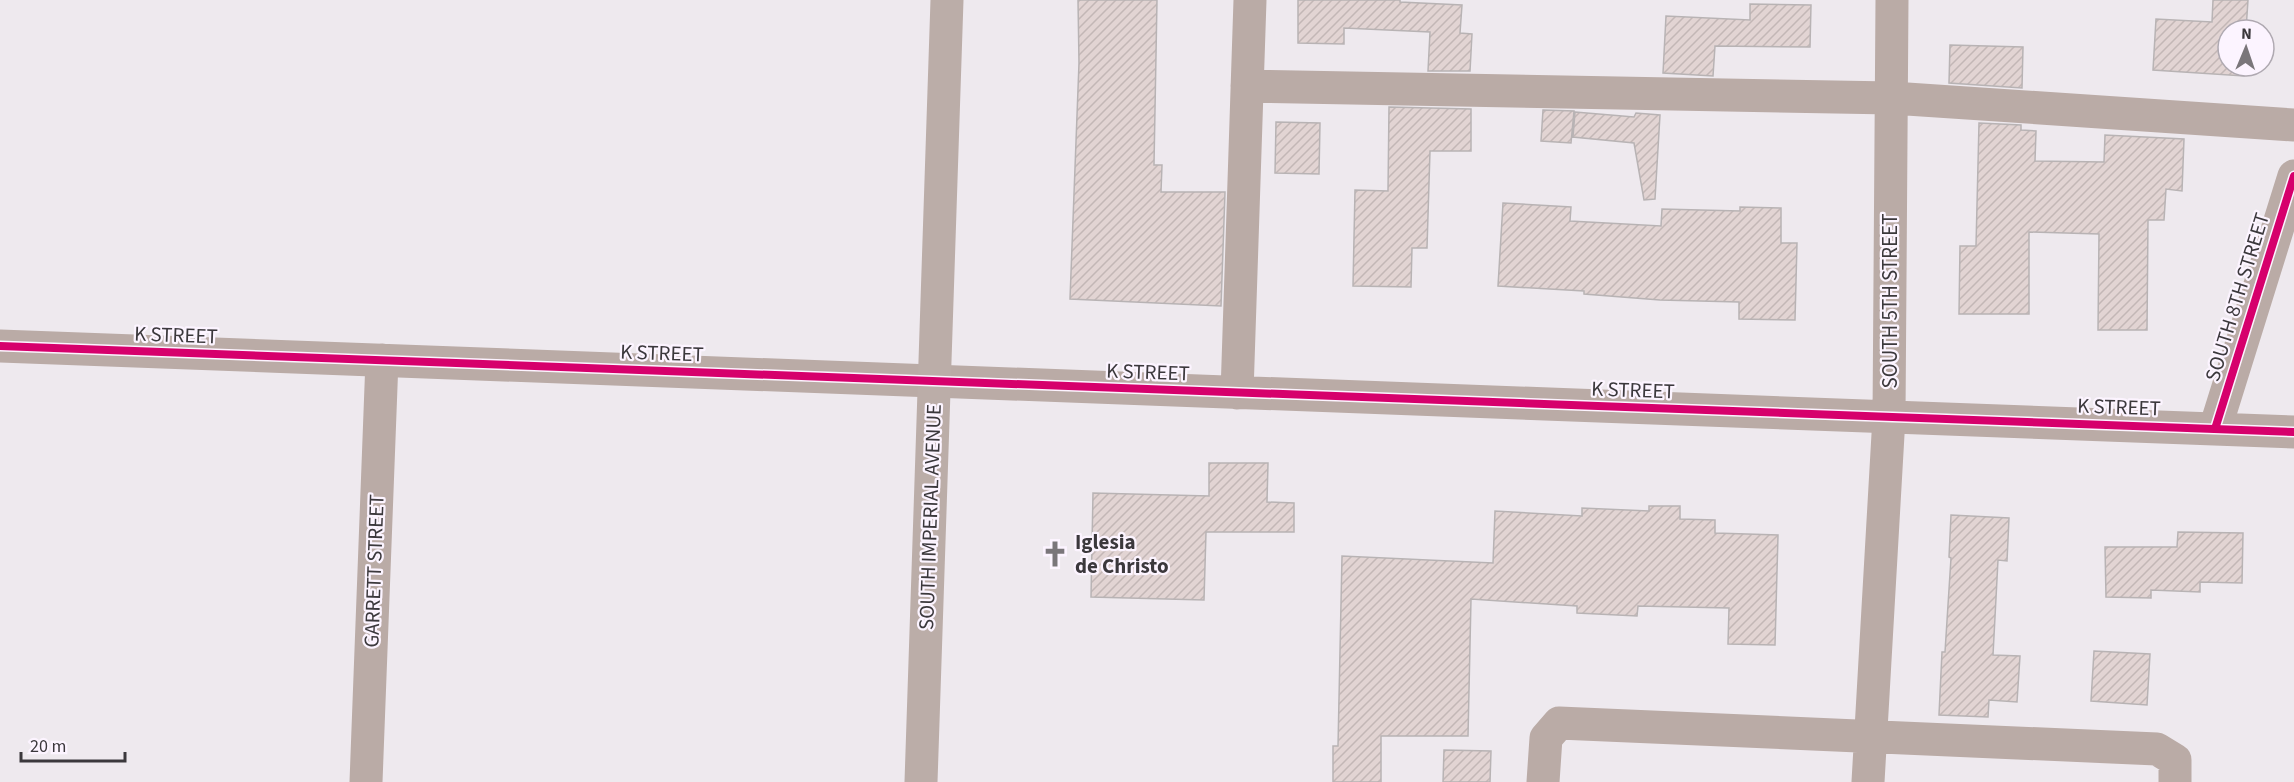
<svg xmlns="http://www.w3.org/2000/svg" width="2294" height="782" font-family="'Source Sans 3',sans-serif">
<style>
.building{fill:url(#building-hatch);stroke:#b8b3b4;stroke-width:1.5}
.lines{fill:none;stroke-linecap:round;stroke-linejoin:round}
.minor{stroke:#baaba6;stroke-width:33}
.major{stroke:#bbada8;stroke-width:33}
.cycleway-casing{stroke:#fcf4ff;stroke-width:11}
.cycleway{stroke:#d6006c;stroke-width:8}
.labels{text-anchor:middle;stroke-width:4.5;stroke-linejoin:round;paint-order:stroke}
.street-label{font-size:21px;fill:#3b383c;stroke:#fcf4ff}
.poi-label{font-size:21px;font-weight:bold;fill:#3b383c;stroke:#fcf4ff;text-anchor:start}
</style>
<defs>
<pattern id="building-hatch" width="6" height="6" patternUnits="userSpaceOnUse" patternTransform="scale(1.5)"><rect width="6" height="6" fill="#e2d4d3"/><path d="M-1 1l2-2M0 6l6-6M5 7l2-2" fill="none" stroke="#c3b7b6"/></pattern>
</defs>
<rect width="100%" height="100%" fill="#eee9ee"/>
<path class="building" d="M 1078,0 L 1157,0 L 1154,165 L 1162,165 L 1161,192 L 1225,192 L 1221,306 L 1070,299 L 1079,63 Z
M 1298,0 L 1400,0 L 1400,2 L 1462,5 L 1460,33 L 1472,34 L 1470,71 L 1428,71 L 1430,32 L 1344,28 L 1344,44 L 1298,43 Z
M 2213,0 L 2248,0 L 2246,30 L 2228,30 L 2228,66 L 2244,66 L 2244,76 L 2153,70 L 2156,19 L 2212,22 Z
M 1750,4 L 1811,5 L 1810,47 L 1715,46 L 1713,76 L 1663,73 L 1666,16 L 1750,20 Z
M 1950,45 L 2023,47 L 2022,88 L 1949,83 Z
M 1389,107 L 1471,109 L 1471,151 L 1430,151 L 1427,248 L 1412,248 L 1411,287 L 1353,286 L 1355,190 L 1388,191 Z
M 1543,110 L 1574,111 L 1571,143 L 1541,141 Z
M 1575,112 L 1634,117 L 1636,113 L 1660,115 L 1655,199 L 1644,200 L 1634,143 L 1573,137 Z
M 1276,122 L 1320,123 L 1319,174 L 1275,173 Z
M 1979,123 L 2021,125 L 2021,130 L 2036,131 L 2035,161 L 2104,162 L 2105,135 L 2184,139 L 2182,191 L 2166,189 L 2164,220 L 2148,220 L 2147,330 L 2098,330 L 2099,234 L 2029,232 L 2029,314 L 1959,314 L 1960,246 L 1976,246 Z
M 1503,203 L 1571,207 L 1570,221 L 1661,226 L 1662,209 L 1740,211 L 1740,207 L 1781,208 L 1781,243 L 1797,243 L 1795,320 L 1739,319 L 1739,302 L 1660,300 L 1584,294 L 1584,291 L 1498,286 Z
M 1209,463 L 1268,463 L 1267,502 L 1294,503 L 1294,532 L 1206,532 L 1204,600 L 1091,597 L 1093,493 L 1209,496 Z
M 1649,506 L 1680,506 L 1680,519 L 1715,520 L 1715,533 L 1778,535 L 1775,645 L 1728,644 L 1729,608 L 1638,606 L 1637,616 L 1577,613 L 1577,606 L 1471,599 L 1468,736 L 1381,736 L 1381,782 L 1333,782 L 1333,746 L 1338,746 L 1342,556 L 1493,563 L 1495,511 L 1582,516 L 1582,508 L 1649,511 Z
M 1951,515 L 2009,518 L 2007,561 L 1998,560 L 1993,655 L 2020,656 L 2017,702 L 1989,700 L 1988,717 L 1939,715 L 1942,652 L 1945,652 L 1951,558 L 1949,557 Z
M 2178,532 L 2243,533 L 2242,583 L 2200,582 L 2200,592 L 2151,590 L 2151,598 L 2106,597 L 2105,547 L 2177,547 Z
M 2094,651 L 2150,654 L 2147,705 L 2091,701 Z
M 1444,750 L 1491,751 L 1490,782 L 1443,782 Z"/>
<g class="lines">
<path class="minor" d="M 1247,86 L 1892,98 L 2294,125
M 0,346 L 2294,432
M 1237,393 L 1250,0
M 2215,429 L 2294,176
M 366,782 L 382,360
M 1543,782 L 1546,738 L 1559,723 L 2157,749 L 2175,760 L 2175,782
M 1868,782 L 1889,417 L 1892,0"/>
<path class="major" d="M 921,782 L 947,0"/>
<g class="cycleway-casing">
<path id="cycleway" d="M 0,346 L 2294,432
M 2215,429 L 2294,176"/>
</g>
<use href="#cycleway" class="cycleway"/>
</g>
<defs>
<g id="church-bare" transform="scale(2.07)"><path d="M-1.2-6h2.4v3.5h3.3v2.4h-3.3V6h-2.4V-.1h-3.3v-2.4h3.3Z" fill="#7a767a" stroke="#fcf4ff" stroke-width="2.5" paint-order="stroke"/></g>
</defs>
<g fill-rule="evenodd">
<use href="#church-bare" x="1055" y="554"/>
</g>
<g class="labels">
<g class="street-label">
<text transform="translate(2237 297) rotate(-73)" y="7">SOUTH 8TH STREET</text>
<text transform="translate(1890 301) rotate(-90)" y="7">SOUTH 5TH STREET</text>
<text transform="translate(176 335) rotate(2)" y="7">K STREET</text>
<text transform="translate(662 353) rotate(2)" y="7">K STREET</text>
<text transform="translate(1148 372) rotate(2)" y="7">K STREET</text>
<text transform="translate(1633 390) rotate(2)" y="7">K STREET</text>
<text transform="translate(2119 407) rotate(2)" y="7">K STREET</text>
<text transform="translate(930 517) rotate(-88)" y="7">SOUTH IMPERIAL AVENUE</text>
<text transform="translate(374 571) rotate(-88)" y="7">GARRETT STREET</text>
</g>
<g class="poi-label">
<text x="1075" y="549">Iglesia<tspan x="1075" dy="24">de Christo</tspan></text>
</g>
</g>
<g transform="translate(2246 48) rotate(2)"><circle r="28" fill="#fcf4ff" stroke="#afa9b1" stroke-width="1.5"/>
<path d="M0-4.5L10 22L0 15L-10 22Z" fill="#7a767a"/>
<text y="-9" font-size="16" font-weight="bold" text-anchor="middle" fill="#3b383c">N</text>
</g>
<path d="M21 752v9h104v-9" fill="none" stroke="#3b383c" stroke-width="3"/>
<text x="30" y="752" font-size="18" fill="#3b383c" stroke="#fcf4ff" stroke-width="4.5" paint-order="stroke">20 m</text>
</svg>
